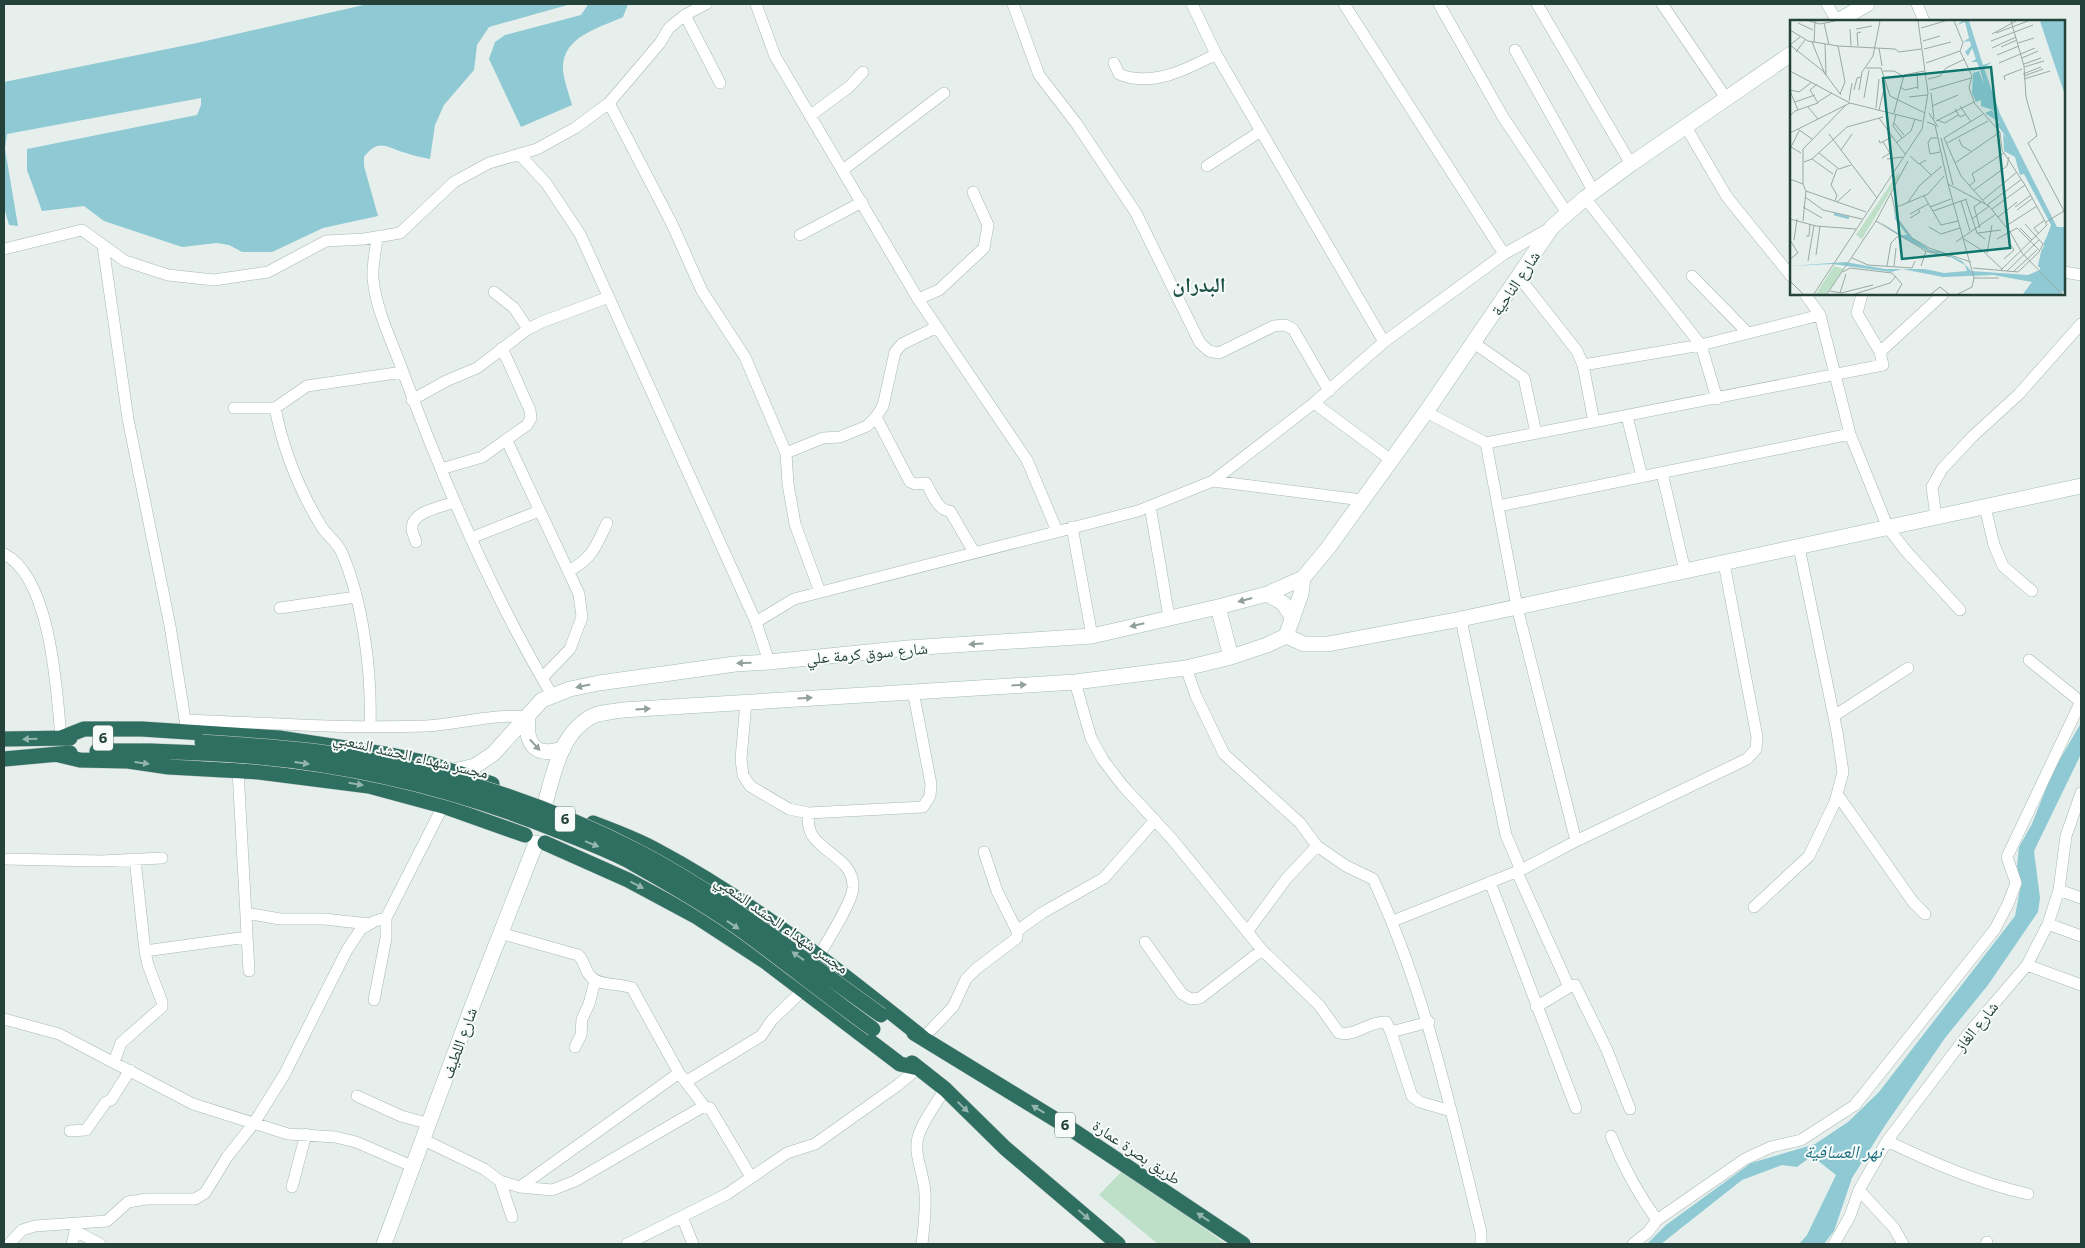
<svg xmlns="http://www.w3.org/2000/svg" width="2085" height="1248" font-family="'Open Sans','Noto Naskh Arabic',sans-serif">
<style>
.green{fill:#bfe0c8}
.water{fill:#8ec9d4}
.lines{fill:none;stroke-linecap:round;stroke-linejoin:round}
.street-casing{stroke:#a8b8b2;stroke-width:12}
.secondary-casing{stroke:#a4bbb3;stroke-width:16}
.highway-casing{stroke:#c2cac8;stroke-width:16}
.street{stroke:#fff;stroke-width:11}
.secondary{stroke:#fff;stroke-width:15}
.highway{stroke:#2f6f62;stroke-width:15}
.highway-bridge-casing{stroke:#c2cac8;stroke-width:16;stroke-linecap:butt}
.highway-bridge{stroke:#2f6f62;stroke-width:15}
.oneway{fill:#92a09c}
.oneway2{fill:#93b5ae}
.labels{text-anchor:middle;stroke-width:4;stroke-linejoin:round;paint-order:stroke}
.shield{fill:#f7fbf9;stroke:#637a73;stroke-width:1}
.shield-label{font-size:15px;font-weight:bold;fill:#24423a}
.street-label{font-size:16px;fill:#24423a;stroke:#f7fbf9}
.water-label{font-size:18px;font-style:italic;fill:#1c6f80;stroke:#f7fbf9}
.district-label{font-size:21px;font-weight:bold;fill:#1f5548;stroke:#f7fbf9}
.inset-river{fill:none;stroke:#8ec9d4;stroke-width:2.5}
.inset-road{fill:none;stroke:#98aaa4;stroke-width:1}
.view{fill:#0f766e;fill-opacity:0.15;stroke:#0f766e;stroke-width:2.5}
.inset-edge{fill:none;stroke:#24423a;stroke-width:2.5}
</style>
<rect width="100%" height="100%" fill="#e6efeb"/>
<path class="green" d="M 1123,1170 L 1226,1244 L 1158,1244 L 1099,1195 Z"/>
<path class="water" d="M 368,4 L 571,4 L 489,27 L 477,45 L 474,70 L 444,105 L 435,125 L 430,159 C 422,157 414,156 406,153 C 388,148 379,137 364,157 L 364,166 L 378,216 L 323,228 L 272,252 L 242,252 L 229,245 L 217,243 L 182,247 L 104,221 L 84,206 L 42,211 L 27,170 L 27,149 L 197,115 L 201,105 L 201,98 L 7,134 L 5,149 L 18,226 L 9,225 L 4,207 L 4,82 L 197,43 Z
M 587,4 L 628,4 L 623,17 C 599,28 561,37 563,70 C 564,81 569,94 572,105 L 521,127 L 489,59 L 495,42 L 505,35 L 581,15 L 587,6 Z
M 2081,723 L 2081,754 L 2034,851 L 2040,898 L 2038,912 L 1988,985 L 1945,1038 L 1884,1127 L 1852,1178 L 1834,1231 L 1824,1244 L 1799,1244 L 1807,1235 L 1836,1175 L 1812,1156 L 1797,1167 L 1782,1165 L 1742,1180 L 1661,1244 L 1647,1244 L 1666,1225 L 1751,1163 L 1815,1144 L 1848,1122 L 1879,1092 L 2015,916 L 2021,884 L 2017,866 L 2019,847 L 2032,824 L 2053,771 Z"/>
<g class="lines">
<g class="street-casing">
<path id="street" d="M 756,4 L 775,56 L 918,299 L 1027,460 L 1057,531
M 1013,4 L 1039,75 L 1076,123 L 1136,213 L 1200,343 L 1209,351 L 1219,353 L 1274,326 L 1285,325 L 1293,329 L 1329,391
M 1192,4 L 1216,54 L 1384,342
M 1344,4 L 1504,254
M 1439,4 L 1503,117 L 1567,213
M 1537,4 L 1631,164
M 1662,4 L 1726,98
M 1827,4 L 1837,21
M 1917,4 L 1924,21
M 685,15 L 720,83
M 1515,50 L 1594,192
M 1114,63 L 1119,74 C 1151,88 1188,69 1216,54
M 609,103 L 672,224 L 702,291 L 745,357 L 786,453 L 788,484 L 795,524 L 820,592
M 811,115 L 849,87 L 863,72
M 1686,127 L 1727,197 L 1791,276
M 519,154 L 546,183 L 580,234 L 756,622 L 769,662
M 1207,166 L 1261,131
M 843,170 L 944,93
M 1585,198 L 1701,345 L 1717,399
M 800,235 L 862,202
M 377,237 C 376,250 372,265 373,278 C 376,311 392,341 403,372 C 444,483 491,593 552,695
M 103,246 L 128,419 L 170,626 L 187,732
M 4,249 L 82,230 L 125,261 L 168,275 L 214,280 L 268,272 L 326,241 L 364,239 L 400,233 L 454,182 L 489,163 L 537,149 L 575,128 L 609,103 L 660,43 L 669,28 L 685,15 L 706,4
M 2064,272 L 2081,275
M 1692,276 L 1747,332
M 1519,277 L 1577,351 L 1583,365 L 1701,345 L 1820,315
M 494,292 L 514,308 L 528,329
M 1805,294 L 1820,315 L 1850,434 L 1888,528 L 1906,551 L 1960,610
M 918,299 L 939,290 L 984,248 L 988,225 L 973,192
M 1474,343 L 1524,378 L 1536,433
M 1880,352 L 1943,294
M 1583,365 L 1594,422
M 412,400 L 446,381 L 477,368 L 528,329 L 542,322 L 609,297
M 1314,403 L 1391,460
M 234,408 L 275,408 L 307,386 L 403,372
M 275,408 C 283,448 299,489 320,524 C 325,534 336,541 341,551 C 363,600 372,673 370,726
M 1426,412 L 1486,443 L 1517,607 L 1576,841
M 1627,416 L 1642,477
M 876,417 L 910,482 L 915,484 L 926,483 C 932,493 938,511 950,511 L 974,552
M 507,441 L 579,594 L 582,617 L 570,649 L 542,678
M 1486,443 L 1883,365 L 1880,352 L 1857,313 L 1862,294
M 786,453 L 823,438 L 840,437 L 867,426 L 876,417 L 883,406 L 895,352 L 902,344 L 937,327
M 441,469 L 482,457 L 527,425 L 531,418 L 530,410 L 502,348
M 1662,473 L 1685,571
M 1213,481 L 1362,500
M 1150,506 L 1169,617
M 1499,506 L 1850,434
M 1985,507 L 1994,545 L 2003,566 L 2032,591
M 1936,517 L 1932,487 L 1942,469 L 1973,436 L 2019,394 L 2081,324
M 1072,527 L 1092,636
M 471,538 L 539,511
M 416,542 C 415,537 411,532 412,527 C 413,511 442,507 454,502
M 4,554 C 51,577 57,692 61,738
M 569,571 C 593,557 595,548 607,523
M 280,608 L 356,597
M 1461,619 L 1506,835 L 1521,870
M 756,622 L 794,599 L 1138,511 L 1213,481 L 1314,403 L 1384,342 L 1504,254 L 1550,228
M 2029,660 L 2081,702
M 1186,668 L 1196,696 L 1224,754 L 1300,823 L 1317,846 L 1346,866 L 1373,879 C 1426,992 1451,1111 1481,1232 L 1481,1244
M 1075,682 L 1091,738 L 1103,760 L 1123,786 L 1172,839 L 1262,950 L 1319,1005 L 1339,1033 C 1355,1037 1369,1021 1386,1022 L 1391,1032 L 1412,1096 L 1420,1102 L 1451,1111
M 746,702 L 741,759 L 743,775 L 750,786 L 789,809 L 808,813 L 923,807 L 930,796 L 931,784 L 913,691
M 1834,716 L 1908,668
M 185,720 C 265,723 346,729 426,726 C 460,724 495,713 528,717
M 238,770 L 249,971
M 1837,794 L 1913,902 L 1925,914
M 808,813 C 808,821 808,828 812,835 C 825,855 854,860 853,888 C 852,903 826,943 818,957
M 4,859 L 101,861 L 162,858
M 1517,872 L 1569,987
M 1490,882 L 1576,1108
M 2059,890 L 2081,898
M 1754,907 L 1809,856 L 1835,802 L 1843,772 L 1837,732 L 1799,547
M 246,913 L 280,919 L 324,919 L 369,924
M 1393,921 L 1521,870 L 1576,841 L 1747,759 L 1756,749 L 1757,737 L 1724,563
M 2048,924 L 2081,936
M 1017,931 L 1042,913 L 1104,878 L 1155,820
M 1247,932 L 1286,879 L 1317,846
M 500,933 L 578,955 C 585,961 584,969 590,976 C 598,986 619,983 632,988 L 679,1073 L 704,1106 L 710,1108 L 751,1177
M 1145,942 L 1182,994 L 1191,999 L 1200,998 L 1262,950
M 145,951 L 247,937
M 2027,965 L 2081,985
M 374,1000 L 386,938 L 386,918
M 1536,1007 L 1569,987 L 1575,985 L 1607,1050 L 1630,1109
M 4,1019 L 59,1034 L 193,1104 L 288,1134 L 335,1137 L 356,1142 L 414,1167
M 1391,1032 L 1429,1022
M 923,1038 L 953,1007 L 966,979 L 976,969 L 1017,938 L 1017,931 L 997,891 L 984,852
M 575,1047 L 581,1035 L 582,1019 L 589,1004 L 595,981
M 114,1062 L 121,1043 L 162,1007 L 162,1002 L 148,965 L 145,951 L 135,859
M 687,1081 L 761,1036 L 772,1020 L 802,991
M 357,1096 L 401,1116 L 430,1124
M 70,1131 L 86,1130 L 106,1102 L 111,1100 L 130,1070
M 1611,1136 C 1623,1166 1638,1194 1657,1220
M 424,1140 L 484,1169 L 500,1181 L 520,1187 L 552,1190 L 575,1181 L 704,1106
M 1887,1141 C 1933,1163 1979,1183 2028,1194
M 500,1181 L 512,1217
M 292,1187 L 306,1134
M 520,1187 L 679,1073
M 1859,1190 L 1894,1228 L 1903,1244
M 682,1217 L 693,1244
M 75,1231 L 100,1244
M 9,1244 L 22,1230 L 35,1226 L 107,1221 L 128,1202 L 147,1199 L 195,1199 L 205,1193 L 227,1157 L 254,1123 L 284,1075 L 347,950 L 361,929 L 375,921 L 386,918 L 443,806
M 72,1244 L 77,1224
M 627,1244 L 727,1194 L 787,1153 L 815,1144 L 898,1085 L 918,1068
M 922,1244 C 924,1228 926,1211 925,1194 C 925,1176 913,1155 918,1137 C 923,1120 936,1104 945,1089
M 1633,1244 L 1648,1232 L 1657,1220 L 1745,1159 L 1771,1147 L 1801,1140 L 1855,1105 L 1995,929 L 2008,904 L 2016,883 L 2007,857 L 2081,701
M 1834,1244 L 1850,1216 L 1859,1190 L 1887,1141 L 1968,1034 L 2027,965 L 2048,924 L 2059,890 L 2066,836 L 2081,793
M 1986,1244 L 1987,1242"/>
</g>
<g class="secondary-casing">
<path id="secondary" d="M 1838,21 L 1867,4
M 1267,594 L 1283,603 L 1293,618
M 1218,607 L 1231,657
M 1286,636 L 1304,644 L 1328,644 L 1461,619 L 2081,486
M 1286,636 L 1301,594 L 1303,578
M 528,717 C 525,743 534,758 563,749
M 454,771 L 475,766 L 493,754 L 542,700 L 570,689 L 599,683 L 735,664 L 769,662 L 908,648 L 1092,636 L 1218,607 L 1267,594 L 1303,578 L 1328,548 L 1426,412 L 1552,227 L 1585,198 L 1631,164 L 1791,54
M 545,804 C 554,772 561,730 595,715 C 603,712 613,712 622,710 L 1075,682 L 1186,668 L 1231,657 L 1267,645 L 1286,636
M 384,1244 L 473,1004 L 536,843"/>
</g>
<g class="highway-casing">
<path id="highway" d="M 61,738 L 84,729 L 142,729 L 279,738 L 391,755 L 427,763 L 492,784
M 4,739 L 70,738
M 97,751 L 150,751 L 201,753
M 59,755 L 80,760 L 128,761 L 169,767 L 259,772 L 369,786 L 443,806 L 525,835
M 4,759 L 70,753
M 593,823 C 614,831 636,839 656,850 C 752,901 838,970 923,1038
M 545,843 L 628,880 L 697,917 L 766,962 L 900,1064 L 918,1068
M 914,1033 L 1071,1129 L 1243,1244
M 912,1063 L 945,1089 L 1005,1148 L 1118,1244"/>
</g>
<use href="#street" class="street"/>
<use href="#secondary" class="secondary"/>
<use href="#highway" class="highway"/>
<g class="highway-bridge-casing">
<path id="highway-bridge" d="M 202,742 C 240,745 280,747 319,752 C 429,766 540,801 639,852 C 725,897 802,959 881,1015
M 201,753 C 322,758 442,784 554,829 C 579,839 604,848 627,860 C 664,881 702,902 737,927 C 783,960 827,996 873,1029"/>
</g>
<use href="#highway-bridge" class="highway-bridge"/>
</g>
<defs><path id="oneway-solid" d="M-6-.8H1V-3.2L6.5 0L1 3.2V.8H-6Z" transform="scale(1.25)"/></defs>
<g class="oneway">
<use href="#oneway-solid" transform="translate(1245 600) rotate(165)"/>
<use href="#oneway-solid" transform="translate(1137 625) rotate(167)"/>
<use href="#oneway-solid" transform="translate(976 644) rotate(176)"/>
<use href="#oneway-solid" transform="translate(744 663) rotate(178)"/>
<use href="#oneway-solid" transform="translate(1019 685) rotate(-3)"/>
<use href="#oneway-solid" transform="translate(583 686) rotate(168)"/>
<use href="#oneway-solid" transform="translate(805 698) rotate(-4)"/>
<use href="#oneway-solid" transform="translate(643 709) rotate(-4)"/>
<use href="#oneway-solid" transform="translate(535 745) rotate(47)"/>
</g>
<g class="oneway2">
<use href="#oneway-solid" transform="translate(30 739) rotate(179)"/>
<use href="#oneway-solid" transform="translate(142 763) rotate(7)"/>
<use href="#oneway-solid" transform="translate(302 763) rotate(8)"/>
<use href="#oneway-solid" transform="translate(356 784) rotate(9)"/>
<use href="#oneway-solid" transform="translate(592 844) rotate(22)"/>
<use href="#oneway-solid" transform="translate(637 885) rotate(27)"/>
<use href="#oneway-solid" transform="translate(733 925) rotate(34)"/>
<use href="#oneway-solid" transform="translate(798 956) rotate(-145)"/>
<use href="#oneway-solid" transform="translate(963 1107) rotate(44)"/>
<use href="#oneway-solid" transform="translate(1038 1109) rotate(-149)"/>
<use href="#oneway-solid" transform="translate(1084 1215) rotate(41)"/>
<use href="#oneway-solid" transform="translate(1203 1217) rotate(-146)"/>
</g>
<g class="labels">
<g class="shield">
<rect x="93" y="725.5" width="20" height="25" rx="4"/>
<rect x="555" y="806.5" width="20" height="25" rx="4"/>
<rect x="1055" y="1112.5" width="20" height="25" rx="4"/>
</g>
<g class="shield-label">
<text x="103" y="743">6</text>
<text x="565" y="824">6</text>
<text x="1065" y="1130">6</text>
</g>
<g class="street-label">
<text transform="translate(1515 283) rotate(-56)" y="6">شارع الناحية</text>
<text transform="translate(867 653) rotate(-5)" y="6">شارع سوق كرمة علي</text>
<text transform="translate(411 755) rotate(13)" y="6">مجسر شهداء الحشد الشعبي</text>
<text transform="translate(782 924) rotate(35)" y="6">مجسر شهداء الحشد الشعبي</text>
<text transform="translate(1976 1026) rotate(-51)" y="6">شارع الغاز</text>
<text transform="translate(459 1043) rotate(-70)" y="6">شارع اللطيف</text>
<text transform="translate(1137 1152) rotate(34)" y="6">طريق بصرة عمارة</text>
</g>
<g class="water-label">
<text x="1843" y="1158">نهر العسافية</text>
</g>
<g class="district-label">
<text x="1199" y="292">البدران</text>
</g>
</g>
<g transform="translate(1790 20)">
<rect width="275" height="275" fill="#e6efeb"/>
<path d="M 108,153 L 110,155 L 72,219 L 66,215 ZM 44,246 L 54,249 L 36,274 L 26,274 Z" fill="#bfe0c8"/>
<path d="M 172,1 L 179,1 L 193,45 L 202,42 L 194,48 L 210,94 L 267,207 L 275,207 L 275,270 L 270,274 L 233,274 L 242,262 L 203,255 L 153,257 L 112,249 L 101,252 L 42,244 L 0,246 L 55,242 L 95,249 L 135,249 L 154,253 L 177,251 L 175,245 L 155,234 L 141,232 L 111,217 L 89,201 L 111,215 L 117,215 L 105,199 L 103,177 L 106,197 L 121,217 L 140,230 L 153,232 L 172,241 L 181,251 L 238,255 L 250,250 L 250,237 L 261,205 L 234,154 L 230,155 L 225,137 L 214,131 L 213,114 L 217,118 L 207,105 L 209,102 L 195,93 L 202,90 L 206,98 L 203,90 L 191,86 L 191,80 L 186,82 L 182,73 L 183,53 L 189,51 L 194,65 L 190,49 L 182,51 L 189,47 L 187,42 L 181,42 L 186,39 L 182,28 L 178,36 L 175,32 L 181,26 L 180,21 L 173,22 L 179,18 L 175,2 L 167,5 ZM 250,1 L 275,1 L 275,75 L 260,31 Z" fill="#8ec9d4"/>
<path class="inset-river" d="M 44,194 L 59,198M 254,225 L 262,209M 249,247 L 253,229"/>
<path class="inset-road" d="M 19,1 L 30,4 L 45,1M 221,1 L 234,46 L 236,77 L 247,116 L 238,123 L 274,191 L 256,202M 8,3 L 23,10M 34,3 L 39,25M 131,8 L 155,1M 60,9 L 61,26M 66,9 L 82,6M 0,10 L 18,21 L 48,26 L 105,29 L 109,32 L 131,29M 206,13 L 238,1M 202,14 L 226,1M 10,17 L 0,25 L 33,51 L 51,75M 133,21 L 150,16M 201,21 L 243,5M 22,22 L 35,54M 24,23 L 25,1M 228,23 L 244,18M 35,24 L 36,55M 48,26 L 55,62 L 50,74M 68,26 L 67,13 L 71,12M 211,27 L 227,20M 89,28 L 92,46M 202,28 L 226,17M 134,29 L 161,22M 170,31 L 182,56 L 179,68 L 185,84 L 210,112 L 212,130 L 235,165 L 202,189M 6,32 L 15,20M 207,35 L 229,26M 232,38 L 248,31M 136,43 L 170,31 L 173,23 L 164,1M 209,43 L 245,28M 234,44 L 251,38M 234,47 L 254,41M 76,48 L 91,48 L 100,76 L 135,93M 0,51 L 60,83M 93,51 L 104,51 L 113,56M 127,52 L 128,69M 233,54 L 251,47M 234,56 L 253,49M 138,59 L 150,56 L 156,48 L 175,39M 234,59 L 260,51M 215,60 L 214,56 L 232,49M 110,67 L 115,70 L 128,67M 0,70 L 9,72 L 22,62M 64,70 L 67,58 L 71,57M 69,70 L 72,52 L 83,36 L 90,1M 140,70 L 181,58M 0,71 L 8,90M 141,73 L 144,99M 119,77 L 137,75M 74,78 L 79,50M 59,81 L 62,63M 5,82 L 25,75M 28,82 L 42,73M 142,86 L 168,75M 170,86 L 181,102M 18,87 L 28,99M 86,88 L 89,59M 165,89 L 170,97 L 176,94M 89,90 L 95,65M 104,93 L 114,55 L 134,51M 139,93 L 148,107M 106,94 L 103,106 L 112,118M 0,96 L 5,91 L 28,83 L 20,70 L 27,64M 89,98 L 115,134M 147,100 L 155,103 L 168,95M 146,101 L 184,82M 137,102 L 145,105 L 158,164 L 199,186 L 220,212 L 232,233 L 272,274M 104,103 L 114,115M 8,109 L 22,119M 9,111 L 1,127 L 11,133M 0,113 L 60,83 L 132,101M 39,114 L 87,178M 147,118 L 141,118 L 138,123 L 140,134 L 150,132M 151,118 L 163,165M 154,118 L 171,156 L 195,183M 154,118 L 193,94M 169,119 L 172,126 L 181,131M 89,120 L 90,123 L 102,117M 106,123 L 121,111 L 125,99M 157,123 L 198,101M 51,130 L 62,114M 29,133 L 49,149 L 61,145M 120,136 L 129,144 L 136,140M 92,138 L 100,133 L 93,122M 22,139 L 43,154M 97,139 L 113,137M 14,142 L 22,139 L 57,107 L 93,97M 165,143 L 210,112M 130,144 L 141,155M 0,159 L 13,164 L 16,171M 13,164 L 13,129 L 56,85M 158,164 L 184,258 L 182,267 L 168,274M 179,166 L 185,161 L 182,154 L 214,133M 184,170 L 217,146 L 219,137M 16,171 L 76,192M 101,173 L 107,198 L 122,218 L 139,228 L 181,242M 134,176 L 151,205 L 168,201M 15,177 L 33,190 L 72,199M 176,180 L 187,213 L 195,219M 193,180 L 227,152M 45,181 L 47,175 L 41,165 L 47,149M 171,181 L 180,211M 47,182 L 61,169M 118,182 L 130,165 L 152,146M 197,185 L 232,159M 13,187 L 32,198M 107,187 L 138,174 L 154,156M 140,187 L 161,179M 225,187 L 241,175M 227,190 L 243,178M 143,191 L 177,179M 120,194 L 138,184M 208,197 L 227,182M 120,198 L 130,192 L 128,189M 0,199 L 26,206 L 66,209M 182,199 L 199,186M 13,201 L 16,171M 86,201 L 136,231 L 160,237M 235,204 L 253,224 L 250,230M 216,206 L 247,186M 139,207 L 151,214 L 170,208M 190,208 L 184,187 L 191,182M 230,208 L 242,220M 188,213 L 211,210M 249,214 L 244,208 L 255,200M 16,216 L 19,216 L 20,204M 174,219 L 193,231 L 212,249M 0,220 L 8,233 L 0,239M 4,220 L 7,199M 166,222 L 206,194M 197,233 L 202,205M 26,235 L 30,206M 62,238 L 78,245 L 122,248 L 125,241M 214,239 L 224,230 L 220,224M 18,241 L 24,205M 97,246 L 101,223 L 108,216M 104,246 L 106,228M 131,246 L 136,231M 183,248 L 228,252 L 250,231 L 227,208 L 207,219M 211,250 L 257,205 L 235,165M 217,251 L 249,220M 224,251 L 247,230M 53,252 L 60,248 L 102,253 L 112,264 L 106,274M 184,258 L 209,258M 0,261 L 13,274M 40,271 L 51,273 L 83,265M 50,273 L 56,254M 24,274 L 132,109 L 138,73 L 128,1M 37,274 L 86,201 L 118,141M 65,274 L 100,263 L 106,256M 141,274 L 150,267 L 159,274"/>
<path class="view" d="M 201,47 L 220,228 L 112,239 L 93,58 Z"/>
<rect width="275" height="275" class="inset-edge"/>
</g>
<rect width="2085" height="1248" fill="none" stroke="#24423a" stroke-width="10"/>
</svg>
